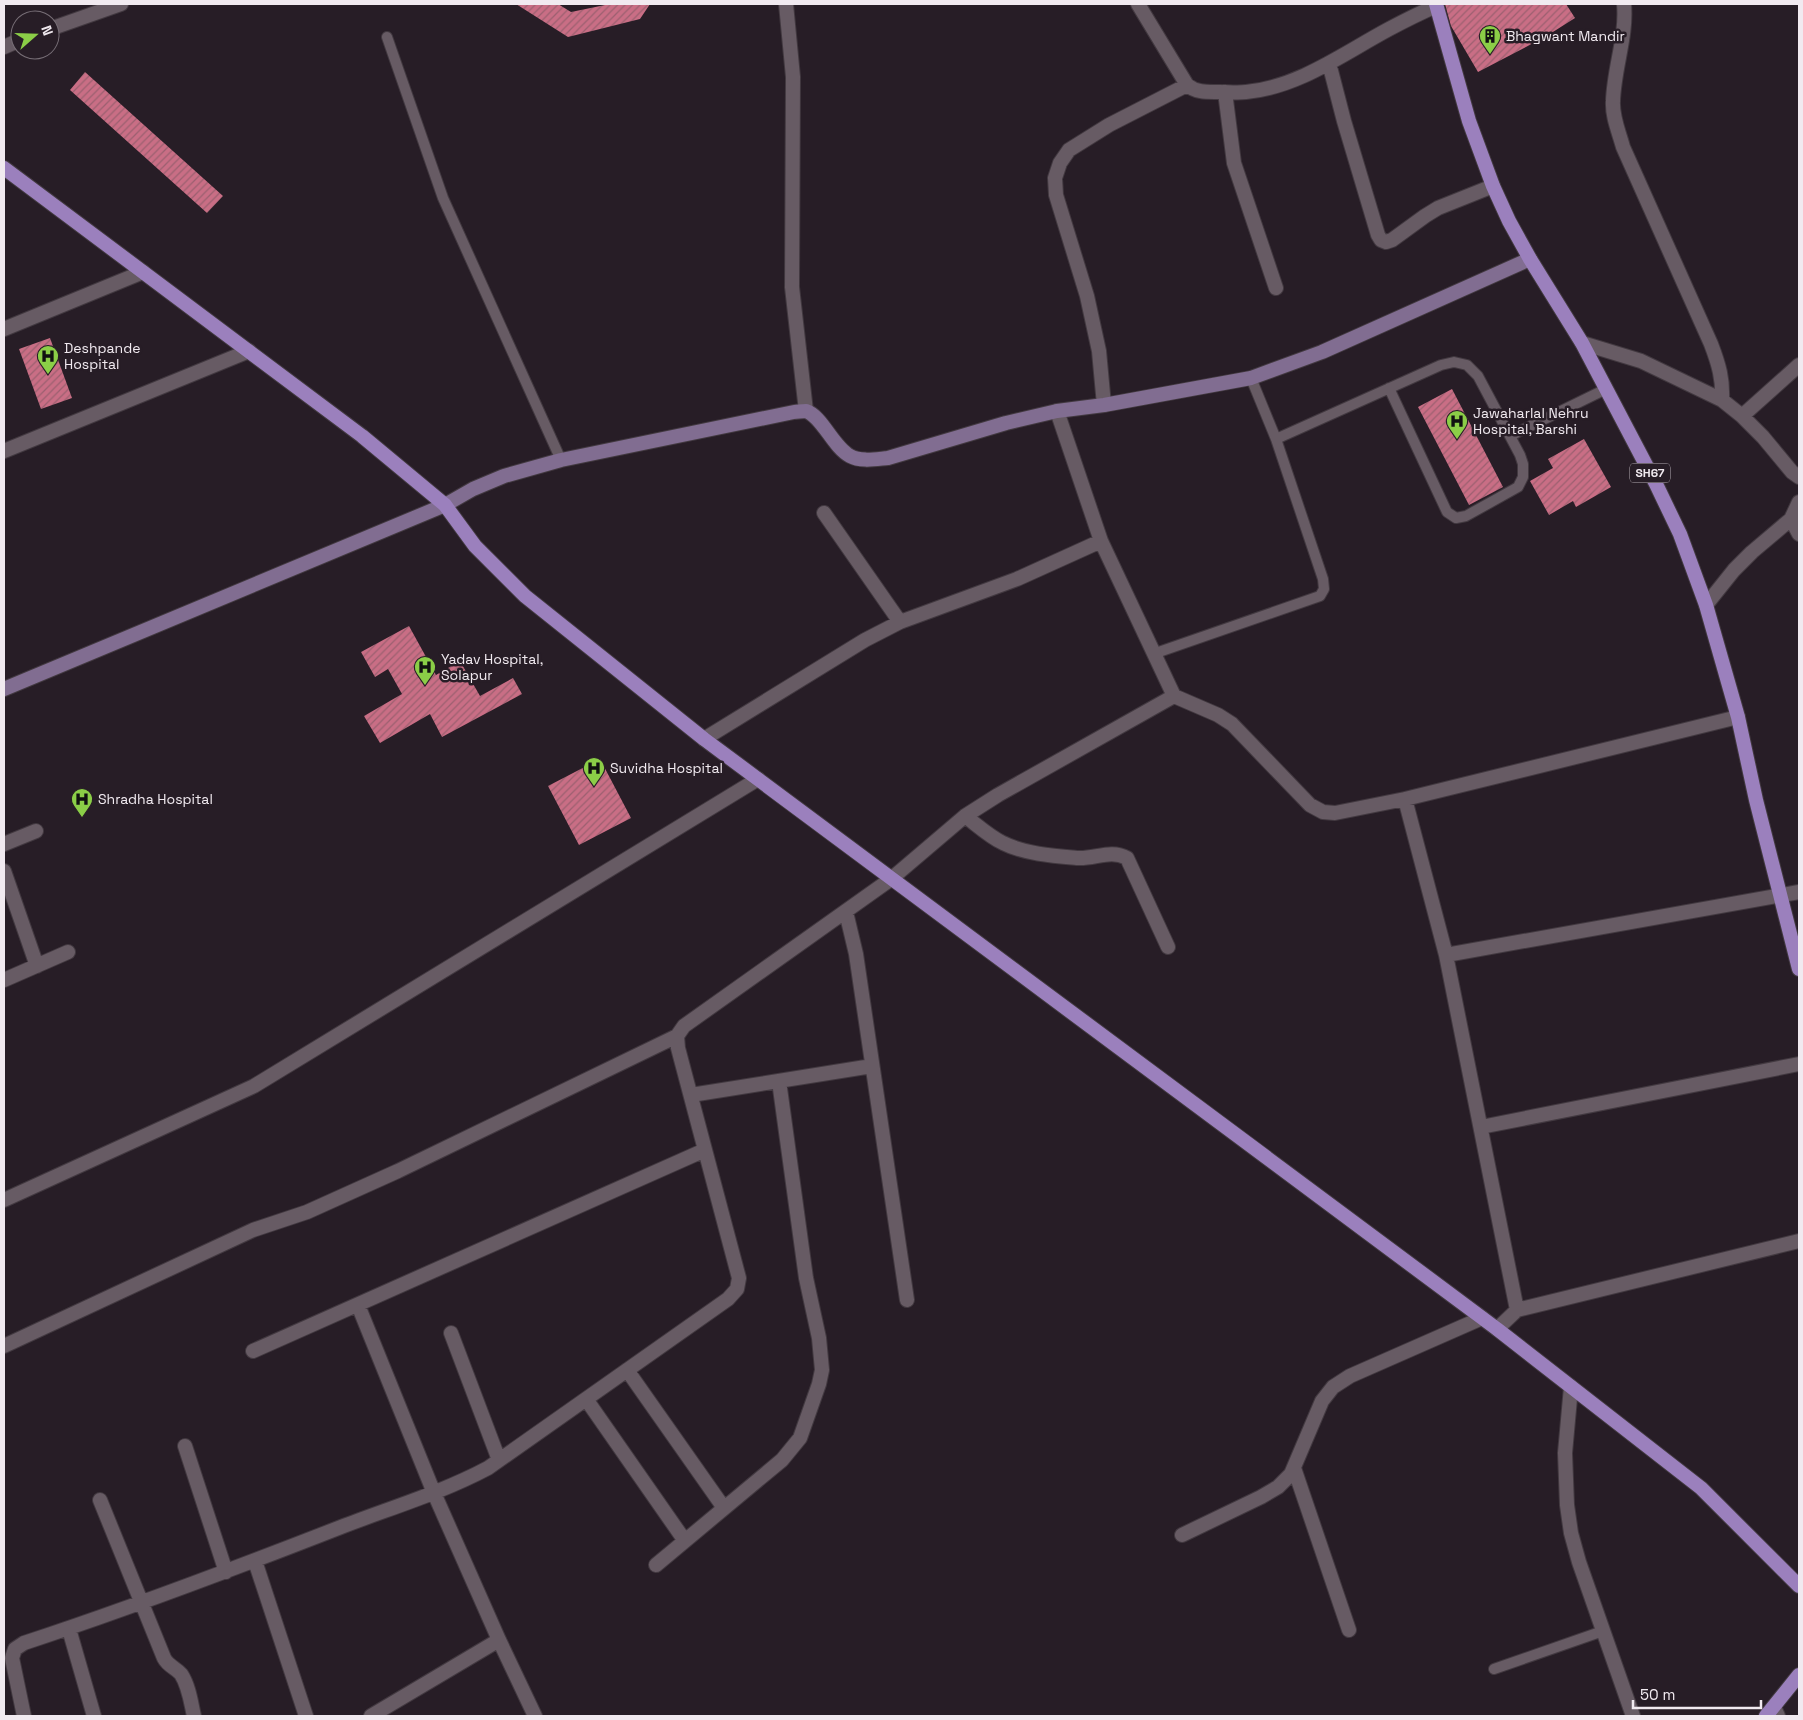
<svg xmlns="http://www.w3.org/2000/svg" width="1803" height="1720" font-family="'Space Grotesk',sans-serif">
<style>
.building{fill:url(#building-hatch)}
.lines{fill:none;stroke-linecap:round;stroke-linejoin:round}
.service-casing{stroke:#423940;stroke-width:12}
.minor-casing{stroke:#423940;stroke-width:16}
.secondary-casing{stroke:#423940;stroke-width:16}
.primary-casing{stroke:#423940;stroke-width:16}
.service{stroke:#675b64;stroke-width:10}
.minor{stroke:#675b64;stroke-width:14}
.secondary{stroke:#816d91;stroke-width:14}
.primary{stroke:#9b80bd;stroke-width:14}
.labels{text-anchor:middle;stroke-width:5;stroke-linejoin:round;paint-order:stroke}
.shield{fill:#271d26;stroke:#b4acb3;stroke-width:1}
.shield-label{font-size:12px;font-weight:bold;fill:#f1eaf0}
.poi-label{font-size:14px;fill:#f1eaf0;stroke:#271d26;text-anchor:start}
</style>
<defs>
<pattern id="building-hatch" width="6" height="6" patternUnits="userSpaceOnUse" patternTransform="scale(1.25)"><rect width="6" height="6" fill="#c96e85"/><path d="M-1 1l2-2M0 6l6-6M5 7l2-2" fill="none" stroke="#9c6070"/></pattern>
</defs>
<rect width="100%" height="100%" fill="#271d26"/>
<path class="building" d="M 516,4 L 558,4 L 571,12 L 610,4 L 650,4 L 640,19 L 568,37 Z
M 1445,4 L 1566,4 L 1575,18 L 1545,37 L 1478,72 L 1451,26 Z
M 85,72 L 223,196 L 207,213 L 70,90 Z
M 50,338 L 72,398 L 41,409 L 19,349 Z
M 1452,389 L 1503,487 L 1469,505 L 1418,407 Z
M 1584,439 L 1611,487 L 1576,507 L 1573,501 L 1549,515 L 1530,481 L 1553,468 L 1548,459 Z
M 409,626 L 436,675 L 460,661 L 480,696 L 513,678 L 522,694 L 442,737 L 430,714 L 380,743 L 364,716 L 402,694 L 388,669 L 375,677 L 361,652 Z
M 600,759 L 631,818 L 579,845 L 548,786 Z"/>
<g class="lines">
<g class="service-casing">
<path id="service" d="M 387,37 L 443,198 L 561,460
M 1510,436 L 1606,389
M 1276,439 L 1441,365 L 1454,362 L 1467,365 L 1478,376 L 1520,455 L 1523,464 L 1523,477 L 1518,487 L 1466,516 L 1456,518 L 1447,512 L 1389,388
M 1153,654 L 1320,596 L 1324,589 L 1323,579 L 1276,439 L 1251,378
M 1494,1669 L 1603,1631"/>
</g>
<g class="minor-casing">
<path id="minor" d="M 786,4 L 793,77 L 792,287 L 806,411
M 1138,4 L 1187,85 C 1197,93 1207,92 1220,92 C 1228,92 1238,93 1246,92 C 1299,87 1344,53 1389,29 C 1404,21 1420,13 1436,6
M 1624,4 C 1627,36 1614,68 1613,101 C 1612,117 1619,132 1623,147 L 1711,344 C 1719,365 1723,379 1722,400
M 50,29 L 121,4
M 4,47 L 20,40
M 1329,63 L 1344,121 L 1378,235 L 1381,240 L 1386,242 L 1392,240 L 1425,216 L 1438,208 L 1493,186
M 1225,92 L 1234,163 L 1276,288
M 4,329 L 143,272
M 1582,343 L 1641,361 L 1722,400 L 1742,416 L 1763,437 L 1792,472 L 1799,477
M 1104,405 L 1099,351 L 1087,296 L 1056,195 L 1055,178 L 1060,163 L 1069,150 L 1109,125 L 1187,85
M 1057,411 L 1101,541 L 1174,696 L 1218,715 L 1232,724 L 1310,805 L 1323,812 L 1335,813 L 1405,799
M 1742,416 L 1799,365
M 4,451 L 249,351
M 824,513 L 900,622
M 1791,519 L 1799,534
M 1706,605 L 1734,570 L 1752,552 L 1791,519 L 1799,502
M 704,739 L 865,640 L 900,622 L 1017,579 L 1101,541
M 965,816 C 977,825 990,837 1003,843 C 1025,854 1054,856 1078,858 C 1095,859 1111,849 1127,858 L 1168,947
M 4,844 L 36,831
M 4,871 L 37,966
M 846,912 L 856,954 L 907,1300
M 1446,955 L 1405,799 L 1738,717
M 4,980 L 68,952
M 691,1095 L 872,1066
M 1481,1127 L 1799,1064
M 4,1200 L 254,1086 L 758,779
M 358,1305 L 434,1493 L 499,1640 L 535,1716
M 1517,1310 L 1799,1241
M 1497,1329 L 1517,1310 L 1446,955 L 1799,892
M 451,1333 L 499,1460
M 4,1346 L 253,1230 L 307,1212 L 398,1171 L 677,1036
M 253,1351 L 705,1150
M 627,1370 L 724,1508
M 1571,1387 L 1565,1453 L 1567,1505 L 1571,1533 L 1579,1562 L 1633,1716
M 586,1399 L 685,1541
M 185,1446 L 226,1572
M 1294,1468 L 1349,1630
M 100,1500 L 164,1658 C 168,1666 176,1668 181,1674 C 189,1686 191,1703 194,1716
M 1182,1535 L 1261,1497 L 1278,1487 L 1291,1474 L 1322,1401 L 1333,1387 L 1350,1376 L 1482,1318
M 255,1561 L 306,1716
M 656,1565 L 782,1460 L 800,1438 L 819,1384 L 822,1370 L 819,1338 L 806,1278 L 779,1081
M 69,1629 L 94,1716
M 1774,1707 L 1778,1716
M 24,1716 L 12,1658 L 15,1649 L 24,1643 C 131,1608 236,1568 341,1527 C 390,1508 441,1493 488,1468 L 728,1299 L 737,1289 L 739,1278 L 678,1048 L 677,1036 L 684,1026 L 891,879 L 965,816 L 998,795 L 1174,696
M 371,1716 L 499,1640"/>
</g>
<g class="secondary-casing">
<path id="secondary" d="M 4,689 L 445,505 L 473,489 L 504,476 L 561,460 L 794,412 C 797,412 802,411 806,411 C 822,416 833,447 850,456 C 861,462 876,459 888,458 L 1006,423 L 1057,411 L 1104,405 L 1251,378 L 1322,352 L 1530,259"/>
</g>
<g class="primary-casing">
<path id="primary" d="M 1436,4 L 1469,121 L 1493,186 L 1509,221 L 1530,259 L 1582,343 L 1656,484 L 1680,534 L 1706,605 L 1738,717 L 1756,800 L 1799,969
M 4,168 L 362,436 L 445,505 L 475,546 L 525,596 L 704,739 L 1497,1329 L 1701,1488 L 1799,1586
M 1766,1716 L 1799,1675"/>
</g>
<use href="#service" class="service"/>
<use href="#minor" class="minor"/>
<use href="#secondary" class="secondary"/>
<use href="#primary" class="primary"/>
</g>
<defs>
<g id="building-pin" transform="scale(1.125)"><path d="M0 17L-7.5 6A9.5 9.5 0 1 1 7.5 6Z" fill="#8bce47" stroke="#271d26"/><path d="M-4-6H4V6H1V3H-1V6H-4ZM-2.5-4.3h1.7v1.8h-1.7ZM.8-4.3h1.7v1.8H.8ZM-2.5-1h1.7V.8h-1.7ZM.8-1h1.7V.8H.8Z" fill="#111"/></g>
<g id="hospital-pin" transform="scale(1.125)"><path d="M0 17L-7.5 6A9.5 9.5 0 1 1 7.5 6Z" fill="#8bce47" stroke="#271d26"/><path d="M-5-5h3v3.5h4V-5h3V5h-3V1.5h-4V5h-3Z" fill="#111"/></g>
</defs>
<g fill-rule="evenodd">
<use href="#building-pin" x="1490" y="36"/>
<use href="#hospital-pin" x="48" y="356"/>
<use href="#hospital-pin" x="1457" y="421"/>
<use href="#hospital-pin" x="425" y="667"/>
<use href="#hospital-pin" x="594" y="768"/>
<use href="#hospital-pin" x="82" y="799"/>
</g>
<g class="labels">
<rect class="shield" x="1630" y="463.5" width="40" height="19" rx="4"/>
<g class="shield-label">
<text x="1650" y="477">SH67</text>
</g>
<g class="poi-label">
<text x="1506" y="41">Bhagwant Mandir</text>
<text x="64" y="353">Deshpande<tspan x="64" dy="16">Hospital</tspan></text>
<text x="1473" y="418">Jawaharlal Nehru<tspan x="1473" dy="16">Hospital, Barshi</tspan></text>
<text x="441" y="664">Yadav Hospital,<tspan x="441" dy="16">Solapur</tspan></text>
<text x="610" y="773">Suvidha Hospital</text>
<text x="98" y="804">Shradha Hospital</text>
</g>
</g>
<rect width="1803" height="1720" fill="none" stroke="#f1eaf0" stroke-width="10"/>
<g transform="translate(35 35) rotate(70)"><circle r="24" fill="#271d26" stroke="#786f77"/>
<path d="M0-4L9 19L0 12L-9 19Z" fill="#8bce47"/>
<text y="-8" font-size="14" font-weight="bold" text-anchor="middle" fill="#f1eaf0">N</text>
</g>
<path d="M1633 1700v8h128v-8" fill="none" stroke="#f1eaf0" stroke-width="2.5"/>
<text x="1640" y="1700" font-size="15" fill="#f1eaf0" stroke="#271d26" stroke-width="4" paint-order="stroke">50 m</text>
</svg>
